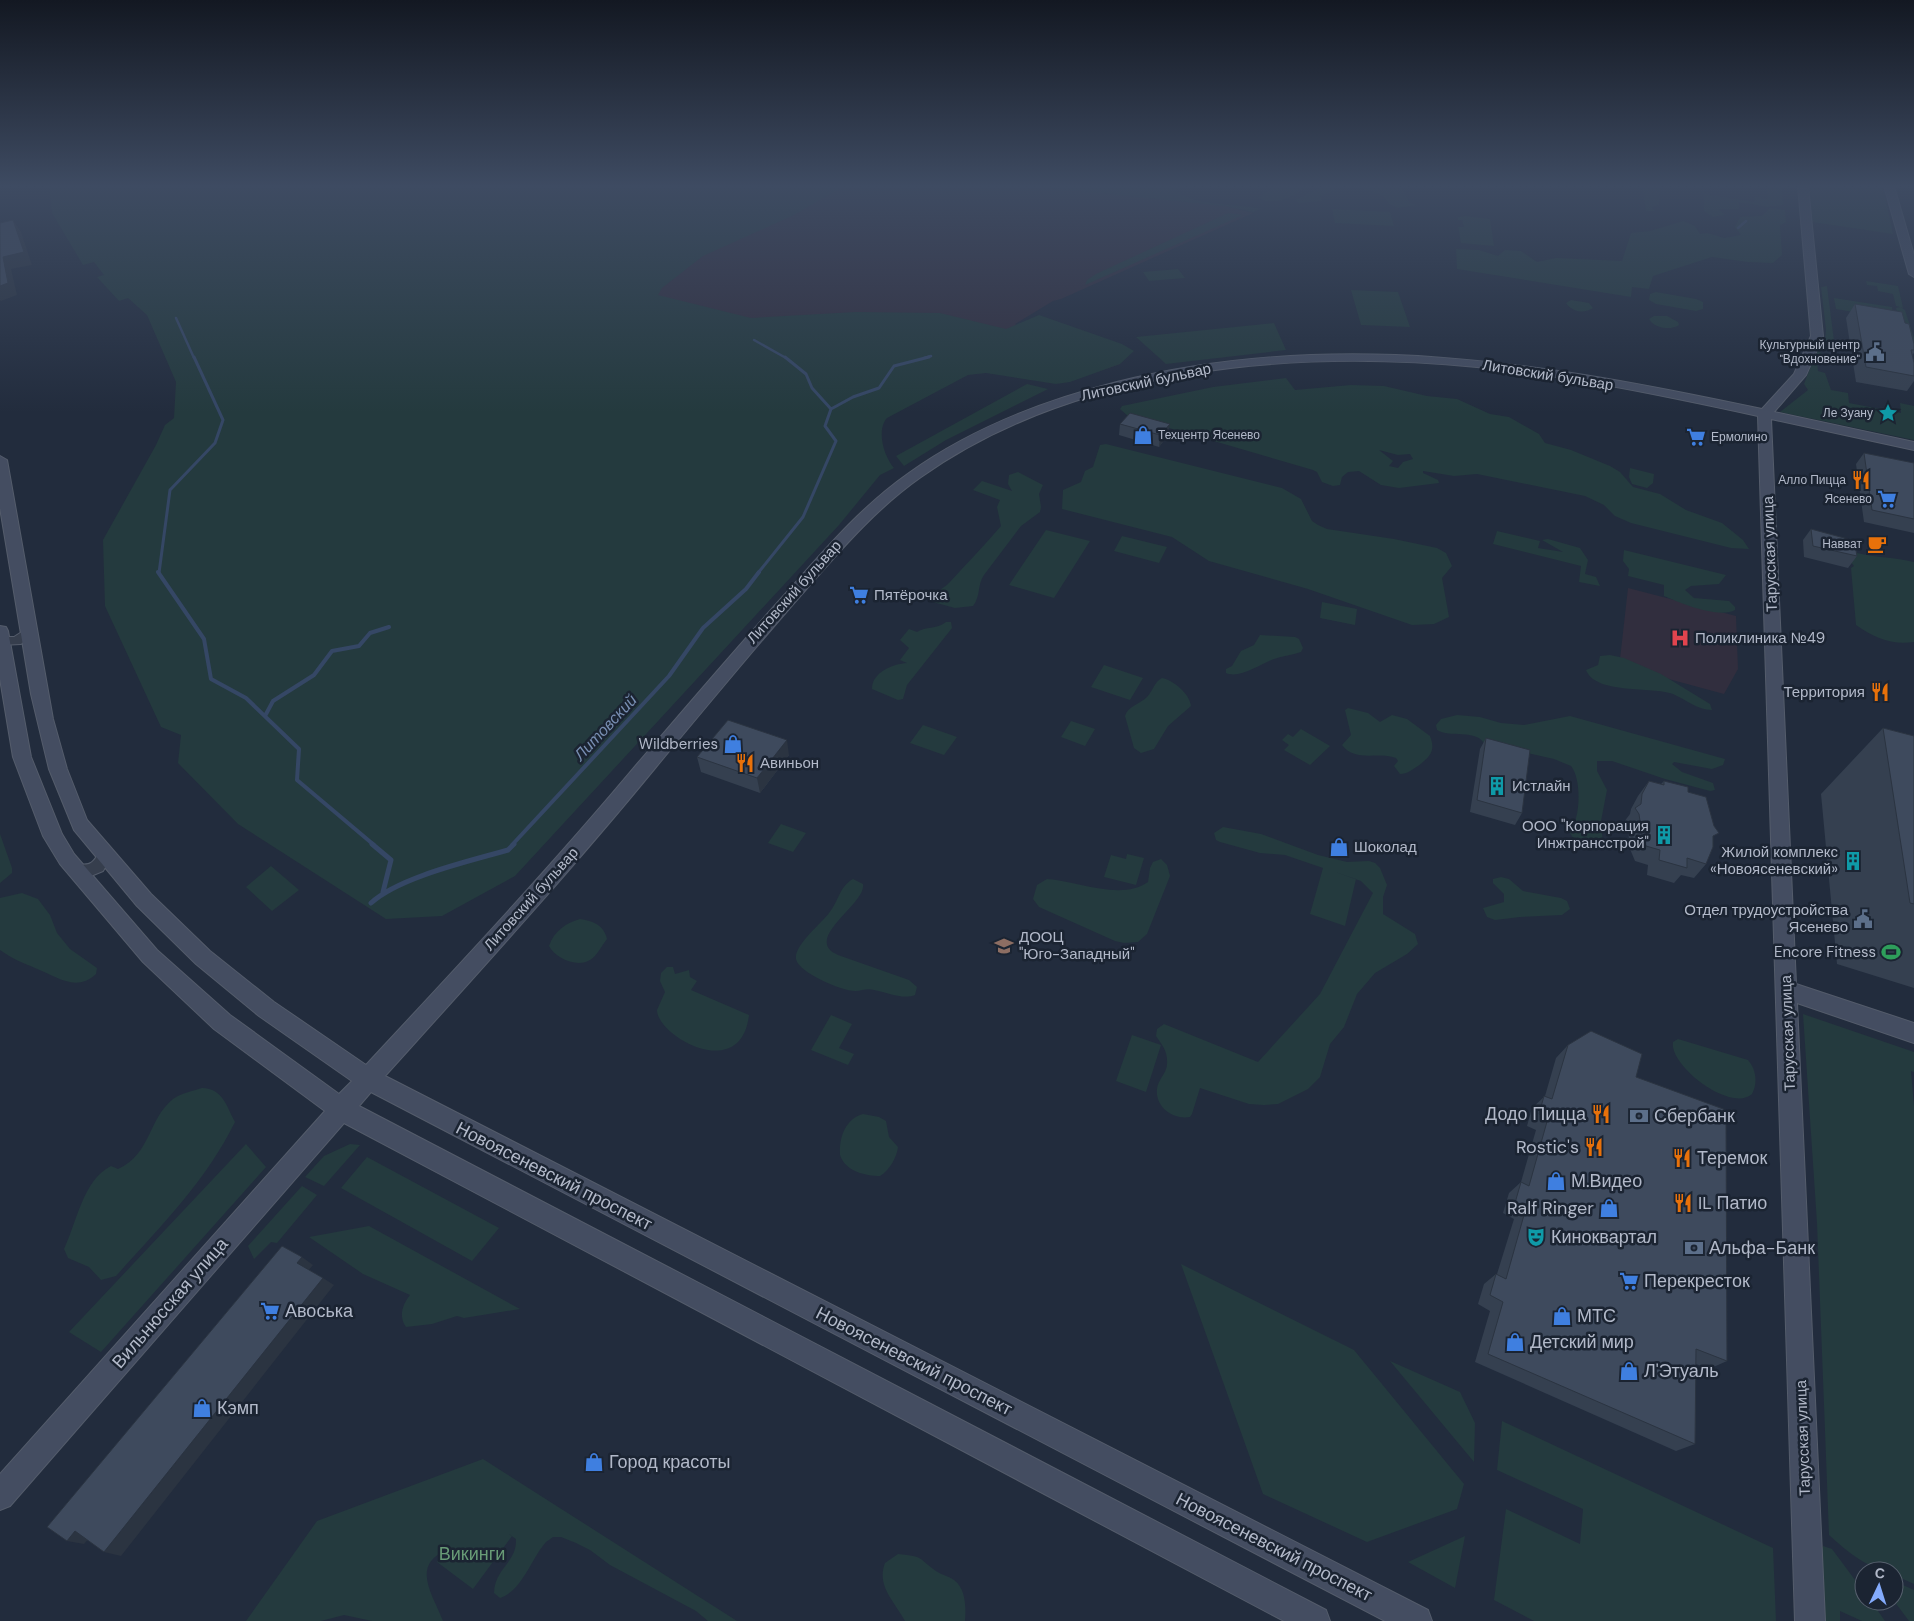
<svg xmlns="http://www.w3.org/2000/svg" width="1914" height="1621" font-family="'DM Sans',sans-serif">
<style>
.medical{fill:#312e3e}
.green{fill:#243a3e;fill-rule:evenodd}
.lines{fill:none;stroke-linecap:round;stroke-linejoin:round}
.stream-far3{stroke:#354765;stroke-width:2.5}
.stream-far2{stroke:#354765;stroke-width:3}
.stream-far1{stroke:#354765;stroke-width:4}
.stream{stroke:#354765;stroke-width:5}
.street-casing{stroke:#545c6b;stroke-width:2}
.secondary-casing{stroke:#545c6b;stroke-width:2}
.street{fill:#363e4d;fill-rule:evenodd}
.secondary{fill:#444d61;fill-rule:evenodd}
.wall{fill:#354050}
.shaded-wall{fill:#2b3441}
.building{fill:#3e4a5d;stroke:#2b3441}
.labels{text-anchor:middle;stroke-width:5;stroke-linejoin:round;paint-order:stroke}
.far-poi-label{font-size:12px;fill:#b2b9c9;stroke:#1b2432;text-anchor:end}
.street-label{font-size:15px;fill:#b2b9c9;stroke:#1b2432}
.poi-label{font-size:15px;fill:#b2b9c9;stroke:#1b2432;text-anchor:start}
.water-label{font-size:16px;font-style:italic;fill:#788eb2;stroke:#1b2432}
.near-poi-label{font-size:18px;fill:#b2b9c9;stroke:#1b2432;text-anchor:start}
.near-street-label{font-size:18px;fill:#b2b9c9;stroke:#1b2432}
.near-park-label{font-size:18px;fill:#689b76;stroke:#1b2432}
</style>
<rect width="100%" height="100%" fill="#222c3d"/>
<path class="medical" d="M 797,186 L 1033,186 L 1225,206 L 1253,213 L 1061,299 L 1053,301 L 1015,324 L 1120,364 L 1097,372 L 750,321 L 652,299 L 649,289 Z
M 1628,588 L 1736,616 L 1738,669 L 1724,694 L 1628,668 L 1620,659 Z"/>
<path class="green" d="M 49,186 L 844,186 L 794,215 L 703,256 L 662,288 L 658,295 L 751,318 L 856,312 L 940,313 L 1006,329 L 1039,315 L 1122,344 L 1134,351 L 1120,364 L 1070,382 L 1056,384 L 986,373 L 968,375 L 887,418 C 876,430 884,457 894,468 L 880,475 L 839,525 L 515,876 L 442,916 L 386,919 L 238,824 L 178,763 L 181,735 L 161,727 L 105,606 L 103,540 L 156,445 L 165,425 L 174,418 L 176,382 L 147,315 L 128,298 L 119,301 L 97,277 L 104,275 L 94,262 L 83,265 L 52,213 Z
M 1033,186 L 1184,186 L 1176,191 C 1196,207 1236,203 1261,209 L 1253,212 L 1225,206 Z
M 1324,186 L 1343,186 L 1320,196 L 1322,201 L 1299,203 L 1295,200 Z
M 1344,186 L 1400,186 L 1410,203 L 1417,205 L 1398,208 L 1389,204 C 1382,189 1358,189 1344,186 Z
M 1642,186 L 1660,186 L 1659,205 L 1651,207 L 1655,211 L 1646,211 Z
M 1767,186 L 1782,186 L 1783,205 L 1767,207 L 1739,202 L 1739,209 L 1718,209 L 1725,215 L 1713,217 L 1704,211 L 1704,194 L 1754,202 L 1755,197 L 1768,199 Z
M 1807,186 L 1883,187 L 1893,234 L 1812,222 Z
M 1272,187 L 1272,186 L 1311,186 C 1295,194 1276,208 1259,198 Z
M 1770,208 L 1785,210 L 1786,222 L 1780,225 L 1782,255 L 1773,263 L 1748,262 L 1712,257 L 1653,276 L 1649,289 L 1632,287 L 1631,297 L 1457,269 L 1456,249 L 1479,250 L 1498,256 L 1505,250 L 1521,251 L 1537,262 L 1556,258 L 1622,261 L 1631,233 L 1650,231 L 1683,221 L 1695,226 L 1700,234 L 1707,233 L 1724,238 L 1741,235 L 1735,227 L 1740,217 L 1762,216 Z
M 1332,209 L 1390,212 L 1394,226 L 1335,223 Z
M 1228,213 L 1243,215 L 1085,285 L 1087,280 L 1096,274 Z
M 1465,216 L 1490,219 L 1494,246 L 1461,243 L 1458,227 L 1464,227 L 1462,220 L 1458,220 L 1458,217 Z
M 1178,269 L 1185,278 L 1149,281 L 1143,272 Z
M 1866,281 L 1898,286 L 1903,308 L 1900,307 L 1905,310 L 1914,338 L 1914,346 L 1900,329 L 1896,308 L 1900,307 L 1896,306 L 1893,294 L 1878,291 L 1877,286 L 1867,285 Z
M 1827,286 L 1834,341 L 1825,341 L 1826,329 L 1821,287 Z
M 1351,290 L 1398,292 L 1410,327 L 1361,325 Z
M 1656,292 L 1696,299 L 1703,302 L 1703,309 L 1696,311 L 1656,304 L 1649,300 L 1650,294 Z
M 1834,298 L 1892,307 L 1894,319 L 1836,309 Z
M 1571,300 L 1589,303 L 1593,308 C 1584,314 1572,312 1566,303 Z
M 1654,316 L 1667,316 L 1678,322 L 1679,325 C 1670,331 1654,328 1649,319 Z
M 1274,323 L 1286,350 L 1166,364 L 1136,337 Z
M 1817,350 L 1824,355 L 1825,360 L 1817,359 L 1818,371 L 1825,373 L 1831,390 L 1848,393 L 1849,403 L 1901,413 L 1900,403 L 1914,406 L 1914,440 L 1780,412 L 1808,390 L 1804,384 Z
M 1286,378 L 1295,390 L 1351,385 L 1384,386 L 1427,396 L 1457,399 L 1490,414 L 1509,417 L 1539,434 L 1545,443 L 1571,450 L 1610,466 L 1620,472 L 1633,487 L 1660,494 L 1686,510 L 1722,523 L 1743,540 L 1749,549 L 1731,548 L 1631,523 L 1615,516 L 1604,505 L 1585,496 L 1477,474 L 1454,476 L 1423,471 L 1423,473 L 1438,480 L 1439,483 L 1399,488 L 1381,485 L 1359,471 L 1348,472 L 1342,477 L 1340,485 L 1333,486 L 1322,482 L 1317,472 L 1313,470 L 1128,416 L 1120,409 L 1122,406 L 1213,387 ZM 1379,450 L 1398,455 L 1410,454 L 1413,459 L 1403,462 L 1398,468 L 1389,466 L 1393,461 Z
M 1027,384 L 1048,389 L 946,440 L 904,466 L 896,456 Z
M 1106,444 L 1282,488 L 1301,499 L 1312,521 L 1318,525 L 1327,529 L 1394,539 L 1437,548 L 1446,553 L 1452,566 L 1442,578 L 1449,617 L 1434,624 L 1412,625 L 1308,589 L 1209,561 L 1172,537 L 1062,509 L 1063,490 L 1081,482 L 1085,471 L 1093,467 L 1100,445 Z
M 1630,468 L 1654,474 L 1653,483 L 1647,488 L 1632,484 L 1629,477 Z
M 1018,472 L 1043,485 L 1039,494 L 1041,507 L 1040,512 L 1021,526 L 984,575 C 977,585 981,596 973,606 L 955,608 L 933,602 L 932,598 C 936,592 944,588 950,582 C 967,563 984,546 1001,526 L 997,507 L 1000,500 L 973,490 L 982,481 L 1012,491 L 1008,484 L 1009,475 Z
M 1046,530 L 1090,541 L 1054,598 L 1009,585 Z
M 1497,531 L 1540,541 L 1538,548 L 1563,552 L 1542,540 L 1548,539 L 1580,548 L 1588,560 L 1585,574 L 1596,577 L 1600,586 L 1579,582 L 1581,566 L 1493,544 Z
M 1122,536 L 1167,547 L 1159,563 L 1114,551 Z
M 1624,550 L 1726,575 L 1719,584 L 1691,586 L 1685,590 L 1694,598 L 1729,601 L 1735,607 L 1735,610 C 1719,619 1680,603 1664,596 L 1664,585 L 1628,576 L 1629,569 L 1623,561 Z
M 1857,553 C 1876,558 1895,557 1914,562 L 1914,642 C 1891,645 1875,638 1856,625 L 1851,568 L 1854,566 L 1850,561 L 1849,555 Z
M 1322,602 L 1357,609 L 1355,625 L 1320,618 Z
M 946,622 L 951,622 L 952,628 L 907,685 L 903,699 L 898,700 L 872,689 C 872,672 893,664 907,663 L 900,660 L 909,648 L 900,640 L 909,629 L 917,632 C 926,626 936,630 946,622 Z
M 1260,635 L 1295,637 L 1299,639 L 1303,648 L 1301,652 C 1292,655 1283,656 1274,659 C 1260,664 1240,679 1226,673 L 1226,669 L 1232,666 L 1241,651 L 1254,645 Z
M 1610,655 L 1624,658 L 1661,674 L 1710,704 L 1712,710 C 1697,710 1687,700 1673,694 C 1652,686 1596,695 1586,670 L 1598,665 L 1600,656 Z
M 1104,665 L 1143,678 L 1130,700 L 1091,687 Z
M 1162,678 C 1173,680 1190,694 1191,706 L 1168,726 L 1154,749 L 1141,753 L 1134,748 L 1125,716 C 1128,706 1140,704 1147,697 C 1153,691 1154,682 1162,678 Z
M 1348,708 L 1368,713 L 1380,722 L 1392,715 L 1407,719 L 1430,736 C 1436,751 1430,757 1418,766 C 1411,770 1408,774 1400,774 L 1394,766 L 1398,761 L 1396,758 C 1377,751 1356,763 1342,745 L 1351,735 L 1345,710 Z
M 1457,715 L 1480,717 L 1501,723 L 1524,725 L 1570,716 L 1725,759 L 1723,765 L 1712,769 L 1674,762 L 1672,764 L 1682,772 L 1713,783 L 1715,790 L 1710,791 L 1665,779 L 1612,761 L 1597,761 L 1597,771 L 1607,790 L 1601,821 L 1603,845 L 1601,849 C 1591,850 1575,843 1570,833 C 1571,827 1575,824 1576,818 C 1580,804 1580,777 1571,766 L 1554,759 L 1484,743 C 1475,729 1450,738 1437,730 L 1436,725 L 1441,719 Z
M 1071,721 L 1095,729 L 1085,746 L 1061,737 Z
M 923,725 L 957,737 L 944,755 L 910,743 Z
M 1301,729 L 1330,746 L 1310,765 L 1284,750 L 1289,745 L 1282,740 L 1288,734 L 1293,737 Z
M 781,824 L 806,833 L 793,852 L 768,843 Z
M 1223,827 L 1261,834 L 1318,855 L 1347,862 L 1369,861 L 1375,863 L 1380,868 L 1387,885 L 1383,897 L 1383,914 L 1415,934 L 1418,944 L 1407,954 L 1375,973 L 1357,994 L 1344,1027 L 1330,1044 L 1320,1077 L 1308,1089 L 1278,1104 L 1264,1105 L 1249,1104 L 1200,1088 L 1192,1114 L 1190,1117 C 1173,1120 1155,1107 1157,1089 C 1158,1079 1167,1073 1167,1064 C 1168,1051 1162,1045 1156,1036 L 1157,1029 L 1164,1024 L 1258,1062 L 1320,994 L 1373,893 L 1361,881 L 1335,872 L 1356,879 L 1345,926 L 1310,914 L 1323,868 L 1285,855 L 1260,853 L 1220,842 L 1216,840 L 1214,833 Z
M 0,834 L 12,868 L 12,873 L 0,883 Z
M 1127,854 L 1144,858 L 1136,885 L 1104,877 L 1111,855 L 1126,859 Z
M 1161,859 L 1167,865 L 1170,876 L 1147,934 L 1138,942 L 1124,943 L 1115,941 L 1039,907 L 1033,899 L 1037,885 L 1047,879 C 1076,881 1122,901 1148,882 L 1150,868 L 1153,862 Z
M 271,866 L 299,890 L 272,911 L 246,887 Z
M 1501,877 L 1509,879 L 1523,891 L 1561,898 L 1567,901 L 1570,909 L 1562,915 L 1520,917 L 1495,920 L 1487,917 L 1483,908 L 1504,902 L 1504,894 L 1493,883 L 1493,879 Z
M 853,879 L 863,884 C 867,904 801,939 838,955 L 909,980 L 917,987 L 915,995 C 902,1000 887,992 874,990 C 867,988 862,991 855,991 C 842,991 799,973 796,959 C 794,945 822,923 829,913 C 839,901 839,887 853,879 Z
M 22,893 L 38,899 L 50,915 L 57,933 L 70,949 L 97,968 L 96,974 C 76,993 56,976 35,968 C 23,963 11,958 0,950 L 0,898 Z
M 580,919 C 593,921 604,925 607,939 C 602,945 597,956 590,960 C 577,968 555,958 549,946 C 554,931 566,923 580,919 Z
M 667,967 L 673,967 L 675,974 L 689,970 L 690,977 L 697,981 L 691,990 L 749,1015 C 741,1084 657,1036 657,1010 L 665,992 L 660,981 L 661,973 Z
M 1803,1014 L 1914,1052 L 1914,1072 L 1911,1071 L 1914,1106 L 1914,1584 L 1894,1575 L 1894,1571 C 1869,1571 1847,1551 1829,1535 L 1817,1223 Z
M 831,1015 L 852,1024 L 839,1048 L 854,1054 L 848,1065 L 811,1050 Z
M 1132,1035 L 1161,1045 L 1146,1092 L 1116,1081 Z
M 1678,1039 L 1748,1060 C 1756,1069 1758,1083 1752,1094 C 1731,1113 1669,1066 1673,1042 Z
M 202,1088 C 223,1089 226,1105 235,1122 C 206,1181 160,1227 116,1276 L 101,1280 L 89,1267 L 68,1258 L 64,1249 C 77,1222 83,1180 111,1166 L 118,1169 C 151,1154 148,1119 173,1099 C 181,1093 193,1091 202,1088 Z
M 863,1114 L 879,1117 L 886,1121 L 889,1137 L 898,1147 C 897,1157 889,1171 880,1176 C 865,1176 845,1171 840,1155 C 839,1138 845,1119 863,1114 Z
M 246,1144 L 266,1167 L 101,1352 L 69,1332 Z
M 350,1144 L 360,1145 L 324,1186 L 305,1177 L 324,1156 Z
M 367,1157 L 499,1228 L 472,1261 L 341,1188 Z
M 302,1186 L 317,1195 L 277,1243 L 271,1242 L 254,1259 L 248,1246 Z
M 369,1226 L 520,1309 L 464,1318 L 457,1316 L 432,1324 L 406,1327 C 398,1316 403,1304 410,1295 L 363,1274 L 309,1237 Z
M 1181,1264 L 1354,1350 L 1464,1484 L 1457,1509 L 1367,1542 L 1263,1494 Z
M 1390,1361 L 1460,1392 L 1475,1423 L 1474,1462 Z
M 1502,1421 L 1773,1548 L 1776,1621 L 1534,1621 L 1494,1600 L 1506,1509 L 1580,1544 L 1583,1509 L 1497,1470 Z
M 483,1459 L 737,1621 L 708,1621 L 696,1611 L 610,1565 L 590,1550 L 576,1543 L 561,1537 L 553,1537 L 546,1542 C 531,1559 522,1591 500,1598 L 494,1593 C 495,1567 517,1563 516,1539 L 506,1532 L 512,1536 L 473,1589 L 437,1562 L 447,1550 C 410,1565 433,1595 443,1621 L 372,1621 L 344,1615 L 321,1621 L 246,1621 L 317,1521 Z
M 1465,1536 L 1455,1588 L 1408,1562 Z
M 1823,1546 L 1832,1549 L 1864,1592 L 1864,1601 L 1871,1601 L 1885,1621 L 1862,1621 L 1840,1611 L 1840,1621 L 1825,1621 L 1821,1550 Z
M 898,1554 C 926,1557 916,1557 936,1571 C 941,1575 949,1576 954,1580 C 966,1589 966,1607 965,1621 L 905,1621 C 895,1602 876,1586 885,1563 Z
M 1894,1581 L 1914,1590 L 1914,1621 L 1909,1621 L 1894,1601 Z"/>
<g class="lines">
<path class="stream-far3" d="M 1738,228 L 1746,221
M 176,318 L 194,358
M 754,340 L 786,358
M 924,358 L 931,356"/>
<path class="stream-far2" d="M 785,357 L 806,374 L 812,388 L 831,409
M 159,573 L 170,490 L 215,443 L 223,420 L 194,357
M 758,573 L 803,517 L 836,441 L 825,426 L 831,409 L 853,397 L 879,388 L 894,366 L 929,357"/>
<path class="stream-far1" d="M 158,572 L 204,639 L 211,679 L 246,698 L 299,749 L 297,780 L 374,845
M 265,716 L 273,701 L 314,675 L 332,651 L 359,646 L 370,633 L 389,627
M 512,845 L 669,676 L 703,628 L 746,589 L 759,572"/>
<path class="stream" d="M 372,844 L 391,860 L 383,892
M 371,903 C 399,877 470,861 508,850 L 514,844"/>
<g class="street-casing">
<path id="street" d="M 28,628 L 34,632 L 21,644 L 0,645 L 0,637 L 14,637 Z
M 105,849 L 110,851 L 112,855 L 103,871 L 86,878 L 71,875 L 69,871 L 71,867 C 88,861 89,871 100,851 Z"/>
</g>
<g class="secondary-casing">
<path id="secondary" d="M 1798,186 L 1808,186 L 1823,336 L 1806,375 L 1774,412 L 1914,442 L 1914,450 L 1771,419 L 1796,984 L 1914,1023 L 1914,1043 L 1797,1003 L 1825,1621 L 1795,1621 L 1758,416 C 1665,396 1571,376 1477,367 C 1293,349 1076,367 921,477 C 874,510 839,552 802,594 C 752,651 704,709 656,767 C 569,873 477,974 385,1076 L 1428,1610 L 1432,1621 L 1385,1621 L 371,1092 L 359,1106 L 1326,1610 L 1330,1621 L 1284,1621 L 344,1123 L 10,1506 L 0,1510 L 0,1474 L 325,1111 L 214,1029 L 143,962 L 60,864 L 43,836 L 13,757 L 0,679 L 0,626 L 6,627 L 8,631 L 31,757 L 62,834 L 74,854 L 157,950 L 230,1015 L 339,1094 L 352,1081 L 259,1016 L 196,964 L 137,906 L 74,830 L 49,769 L 31,694 L 0,508 L 0,456 L 7,460 L 53,719 L 67,769 L 87,820 L 151,894 L 210,951 L 274,1002 L 366,1065 C 458,966 551,867 638,763 C 688,705 737,647 788,591 C 826,548 862,506 909,473 C 972,428 1042,401 1117,382 C 1336,327 1546,363 1762,409 L 1794,374 L 1811,336 Z
M 1884,186 L 1894,186 L 1914,255 L 1914,277 L 1909,274 Z"/>
</g>
<use href="#street" class="street"/>
<use href="#secondary" class="secondary"/>
</g>
<path class="wall" d="M 1855,304 L 1905,323 L 1914,344 L 1914,353 L 1912,355 L 1914,363 L 1914,381 L 1907,391 L 1856,382 L 1846,318 Z
M 1120,424 L 1168,435 L 1159,447 L 1119,435 Z
M 1864,453 L 1914,463 L 1914,533 L 1864,522 L 1856,464 Z
M 1811,529 L 1849,543 L 1857,556 L 1848,568 L 1804,557 L 1803,540 Z
M 1883,728 L 1914,736 L 1914,988 L 1837,964 L 1821,794 Z
M 1486,738 L 1522,813 L 1515,825 L 1470,812 L 1480,749 Z
M 789,755 L 760,793 L 701,772 L 697,757 Z
M 1649,781 L 1661,784 L 1664,781 L 1688,792 L 1713,840 L 1706,864 L 1694,878 L 1681,875 L 1674,883 L 1647,875 L 1648,865 L 1635,861 L 1630,849 L 1628,829 L 1624,822 L 1630,814 L 1631,809 L 1638,796 Z
M 1568,1045 L 1636,1077 L 1727,1361 L 1709,1369 L 1696,1364 L 1695,1444 L 1676,1451 L 1475,1362 L 1490,1311 L 1478,1304 L 1484,1284 L 1496,1274 L 1497,1274 L 1514,1219 L 1503,1213 L 1509,1193 L 1521,1182 L 1536,1130 L 1527,1126 L 1532,1108 L 1545,1096 L 1556,1058 Z"/>
<path class="shaded-wall" d="M 13,220 L 21,232 L 32,265 L 11,269 L 17,295 L 1,301 L 0,300 L 0,286 L 3,257 Z
M 1170,424 L 1168,435 L 1159,447 L 1160,435 Z
M 787,740 L 789,755 L 760,793 L 757,778 Z
M 302,1257 L 313,1265 L 308,1271 L 297,1263 Z
M 323,1278 L 334,1285 L 121,1556 L 104,1552 Z
M 75,1531 L 92,1535 L 84,1544 L 67,1541 Z"/>
<path class="building" d="M 13,220 L 24,252 L 3,257 L 8,283 L 0,286 L 0,223 Z
M 1855,304 L 1902,312 L 1905,323 L 1909,324 L 1914,344 L 1914,350 L 1911,350 L 1914,363 L 1914,376 L 1866,367 Z
M 1130,413 L 1170,424 L 1160,435 L 1120,424 Z
M 1864,453 L 1914,463 L 1914,519 L 1872,510 Z
M 1811,529 L 1848,539 L 1849,543 L 1855,545 L 1857,556 L 1813,546 Z
M 728,720 L 787,740 L 757,778 L 697,757 Z
M 1883,728 L 1914,736 L 1914,904 L 1910,903 Z
M 1486,738 L 1530,750 L 1522,813 L 1477,800 Z
M 1649,781 L 1664,785 L 1664,781 L 1688,787 L 1688,792 L 1706,797 L 1714,826 L 1719,833 L 1713,836 L 1713,847 L 1706,864 L 1687,858 L 1687,868 L 1659,860 L 1660,850 L 1646,846 L 1642,835 L 1639,814 L 1635,808 L 1641,804 L 1642,794 Z
M 1591,1031 L 1642,1054 L 1636,1077 L 1726,1110 L 1727,1361 L 1696,1349 L 1695,1444 L 1488,1354 L 1503,1302 L 1490,1295 L 1496,1274 L 1506,1279 L 1526,1208 L 1515,1203 L 1521,1182 L 1529,1186 L 1548,1118 L 1539,1114 L 1544,1096 L 1552,1099 L 1568,1045 Z
M 282,1246 L 302,1257 L 297,1263 L 323,1278 L 104,1552 L 75,1531 L 67,1541 L 47,1527 Z"/>
<linearGradient id="sky" x2="0" y2="1"><stop stop-color="#131822"/><stop offset="0.45" stop-color="#3e4b62"/><stop offset="1" stop-color="#3e4b62" stop-opacity="0"/></linearGradient>
<rect width="1914" height="413" fill="url(#sky)"/>
<defs>
<g id="civic-bare" transform="scale(1.5)"><path d="M-.6-6.5H3V-4.5H.6V-3L4-1V1h2V6H-6V1h2V-1L-.6-3ZM-1.2 2.5V6h2.4V2.5Z" fill="#5c6f8a" stroke="#1b2432" stroke-width="2.5" paint-order="stroke"/></g>
<g id="sight-bare" transform="scale(1.5)"><path d="M0-6L1.8-2.2L6-1.7L2.9 1.2L3.7 5.4L0 3.3L-3.7 5.4L-2.9 1.2L-6-1.7L-1.8-2.2Z" fill="#0f9aa8" stroke="#1b2432" stroke-width="2.5" paint-order="stroke"/></g>
<g id="shop-bare" transform="scale(1.5)"><path d="M-5-2.5h2.3a2.7 3.5 0 0 1 5.4 0H5L5.5 6h-11ZM-1.5-2.5h3a1.5 2.3 0 0 0-3 0Z" fill="#3f7fe0" stroke="#1b2432" stroke-width="2.5" paint-order="stroke"/></g>
<g id="supermarket-bare" transform="scale(1.5)"><path d="M-6-5.5h2.5l.6 2H6L4.5 2H-2.5L-4.4-4H-6ZM-1.5 3.2a1.3 1.3 0 1 0 .1 0ZM3 3.2a1.3 1.3 0 1 0 .1 0Z" fill="#3f7fe0" stroke="#1b2432" stroke-width="2.5" paint-order="stroke"/></g>
<g id="restaurant-bare" transform="scale(1.5)"><path d="M-5-6h1v4h1v-4h1v4h1v-4h1v5L-1.5 .5V6h-2V.5L-5-1ZM5-6V6H3V1.5H1.5Q1.5-4 5-6Z" fill="#e8710a" stroke="#1b2432" stroke-width="2.5" paint-order="stroke"/></g>
<g id="cafe-bare" transform="scale(1.5)"><path d="M-5.5-4.5H6V0H3Q3 3.5 0 3.5H-2.5Q-5.5 3.5-5.5 0ZM3-3.2v2h1.7v-2ZM-6 4.5H4V6H-6Z" fill="#e8710a" stroke="#1b2432" stroke-width="2.5" paint-order="stroke"/></g>
<g id="hospital-bare" transform="scale(1.5)"><path d="M-5-5h3v3.5h4V-5h3V5h-3V1.5h-4V5h-3Z" fill="#e0444e" stroke="#1b2432" stroke-width="2.5" paint-order="stroke"/></g>
<g id="building-bare" transform="scale(1.5)"><path d="M-4-6H4V6H1V3H-1V6H-4ZM-2.5-4.3h1.7v1.8h-1.7ZM.8-4.3h1.7v1.8H.8ZM-2.5-1h1.7V.8h-1.7ZM.8-1h1.7V.8H.8Z" fill="#0f9aa8" stroke="#1b2432" stroke-width="2.5" paint-order="stroke"/></g>
<g id="school-bare" transform="scale(1.5)"><path d="M0-5L7-2L0 1L-7-2ZM-4 1L0 2.5L4 1V4Q0 6-4 4Z" fill="#8d6e63" stroke="#1b2432" stroke-width="2.5" paint-order="stroke"/></g>
<g id="stadium-bare" transform="scale(1.5)"><path d="M0-5a6.5 5 0 1 0 0 10a6.5 5 0 1 0 0-10ZM-3.5-1.8h7v3.6h-7Z" fill="#2e9e5b" stroke="#1b2432" stroke-width="2.5" paint-order="stroke"/></g>
<g id="bank-bare" transform="scale(1.5)"><path d="M-6-4H6V4H-6ZM0-2.3a2.3 2.3 0 1 0 0 4.6a2.3 2.3 0 1 0 0-4.6Z" fill="#5c6f8a" stroke="#1b2432" stroke-width="2.5" paint-order="stroke"/></g>
<g id="theatre-bare" transform="scale(1.5)"><path d="M-5-5.5Q0-4 5-5.5V0Q5 5 0 6Q-5 5-5 0ZM-3.3-2.5H-1v1.5H-3.3ZM1-2.5H3.3v1.5H1ZM-2.8 1Q0 5.5 2.8 1Z" fill="#0f9aa8" stroke="#1b2432" stroke-width="2.5" paint-order="stroke"/></g>
</defs>
<g fill-rule="evenodd">
<use href="#civic-bare" x="1875" y="352"/>
<use href="#sight-bare" x="1888" y="413"/>
<use href="#shop-bare" x="1143" y="435"/>
<use href="#supermarket-bare" x="1696" y="437"/>
<use href="#restaurant-bare" x="1861" y="480"/>
<use href="#supermarket-bare" x="1887" y="499"/>
<use href="#cafe-bare" x="1877" y="544"/>
<use href="#supermarket-bare" x="859" y="595"/>
<use href="#hospital-bare" x="1680" y="638"/>
<use href="#restaurant-bare" x="1880" y="692"/>
<use href="#shop-bare" x="733" y="744"/>
<use href="#restaurant-bare" x="745" y="763"/>
<use href="#building-bare" x="1497" y="786"/>
<use href="#building-bare" x="1664" y="835"/>
<use href="#shop-bare" x="1339" y="847"/>
<use href="#building-bare" x="1853" y="861"/>
<use href="#civic-bare" x="1863" y="919"/>
<use href="#school-bare" x="1004" y="946"/>
<use href="#stadium-bare" x="1891" y="952"/>
<use href="#restaurant-bare" x="1601" y="1114"/>
<use href="#bank-bare" x="1639" y="1116"/>
<use href="#restaurant-bare" x="1594" y="1147"/>
<use href="#restaurant-bare" x="1682" y="1158"/>
<use href="#shop-bare" x="1556" y="1181"/>
<use href="#restaurant-bare" x="1683" y="1203"/>
<use href="#shop-bare" x="1609" y="1208"/>
<use href="#theatre-bare" x="1536" y="1237"/>
<use href="#bank-bare" x="1694" y="1248"/>
<use href="#supermarket-bare" x="1629" y="1281"/>
<use href="#supermarket-bare" x="270" y="1311"/>
<use href="#shop-bare" x="1562" y="1316"/>
<use href="#shop-bare" x="1515" y="1342"/>
<use href="#shop-bare" x="1629" y="1371"/>
<use href="#shop-bare" x="202" y="1408"/>
<use href="#shop-bare" x="594" y="1462"/>
</g>
<g class="labels">
<g class="far-poi-label">
<text x="1860" y="349">Культурный центр<tspan x="1860" dy="14">"Вдохновение"</tspan></text>
<text x="1873" y="417">Ле Зуану</text>
<text x="1158" y="439" text-anchor="start">Техцентр Ясенево</text>
<text x="1711" y="441" text-anchor="start">Ермолино</text>
<text x="1846" y="484">Алло Пицца</text>
<text x="1872" y="503">Ясенево</text>
<text x="1862" y="548">Навват</text>
</g>
<g class="street-label">
<text transform="translate(1548 375) rotate(9)" y="5">Литовский бульвар</text>
<text transform="translate(1146 382) rotate(-12)" y="5">Литовский бульвар</text>
<text transform="translate(1770 554) rotate(-92)" y="5">Тарусская улица</text>
<text transform="translate(794 592) rotate(-48)" y="5">Литовский бульвар</text>
<text transform="translate(531 899) rotate(-48)" y="5">Литовский бульвар</text>
<text transform="translate(1788 1033) rotate(-92)" y="5">Тарусская улица</text>
<text transform="translate(1803 1438) rotate(-92)" y="5">Тарусская улица</text>
</g>
<g class="poi-label">
<text x="874" y="600">Пятёрочка</text>
<text x="1695" y="643">Поликлиника №49</text>
<text x="1865" y="697" text-anchor="end">Территория</text>
<text x="718" y="749" text-anchor="end">Wildberries</text>
<text x="760" y="768">Авиньон</text>
<text x="1512" y="791">Истлайн</text>
<text x="1649" y="831" text-anchor="end">ООО "Корпорация<tspan x="1649" dy="17">Инжтрансстрой"</tspan></text>
<text x="1354" y="852">Шоколад</text>
<text x="1838" y="857" text-anchor="end">Жилой комплекс<tspan x="1838" dy="17">«Новоясеневский»</tspan></text>
<text x="1848" y="915" text-anchor="end">Отдел трудоустройства<tspan x="1848" dy="17">Ясенево</tspan></text>
<text x="1019" y="942">ДООЦ<tspan x="1019" dy="17">"Юго-Западный"</tspan></text>
<text x="1876" y="957" text-anchor="end">Encore Fitness</text>
</g>
<g class="water-label">
<text transform="translate(605 727) rotate(-47)" y="6">Литовский</text>
</g>
<g class="near-poi-label">
<text x="1586" y="1120" text-anchor="end">Додо Пицца</text>
<text x="1654" y="1122">Сбербанк</text>
<text x="1579" y="1153" text-anchor="end">Rostic's</text>
<text x="1697" y="1164">Теремок</text>
<text x="1571" y="1187">М.Видео</text>
<text x="1698" y="1209">IL Патио</text>
<text x="1594" y="1214" text-anchor="end">Ralf Ringer</text>
<text x="1551" y="1243">Киноквартал</text>
<text x="1709" y="1254">Альфа-Банк</text>
<text x="1644" y="1287">Перекресток</text>
<text x="285" y="1317">Авоська</text>
<text x="1577" y="1322">МТС</text>
<text x="1530" y="1348">Детский мир</text>
<text x="1644" y="1377">Л'Этуаль</text>
<text x="217" y="1414">Кэмп</text>
<text x="609" y="1468">Город красоты</text>
</g>
<g class="near-street-label">
<text transform="translate(554 1176) rotate(27)" y="6">Новоясеневский проспект</text>
<text transform="translate(170 1303) rotate(-49)" y="6">Вильнюсская улица</text>
<text transform="translate(914 1361) rotate(27)" y="6">Новоясеневский проспект</text>
<text transform="translate(1274 1547) rotate(27)" y="6">Новоясеневский проспект</text>
</g>
<g class="near-park-label">
<text x="472" y="1560">Викинги</text>
</g>
</g>
<g transform="translate(1879 1586) rotate(4)"><circle r="24" fill="#1b2432" stroke="#57606e"/>
<path d="M0-4L9 19L0 12L-9 19Z" fill="#84abfc"/>
<text y="-8" font-size="14" font-weight="bold" text-anchor="middle" fill="#b2b9c9">С</text>
</g>
</svg>
